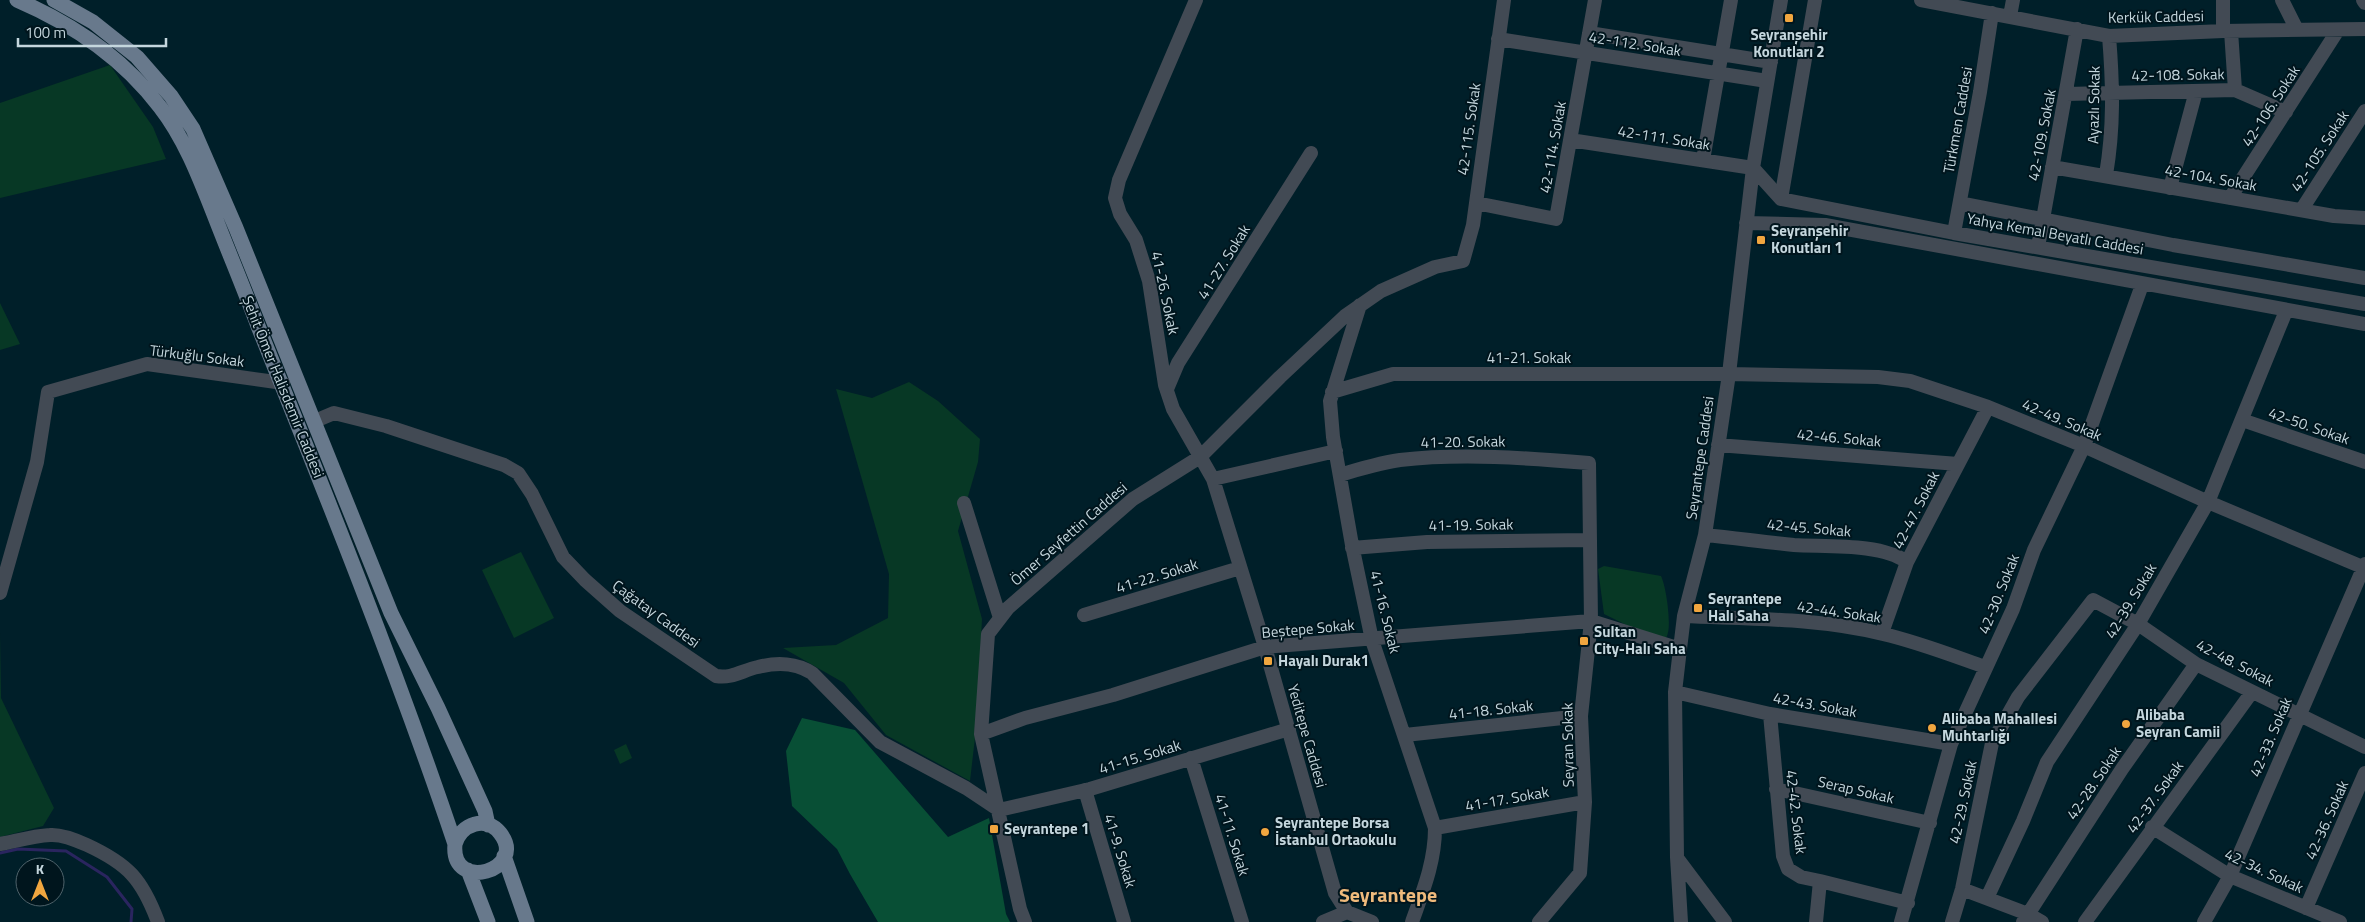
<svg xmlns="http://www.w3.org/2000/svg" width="2365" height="922" font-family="'Titillium Web',sans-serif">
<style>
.green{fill:#073825}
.forest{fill:#084f35}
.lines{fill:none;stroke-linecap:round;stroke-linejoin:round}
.stream{stroke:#2a255f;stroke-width:3}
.minor{stroke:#424a54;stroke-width:14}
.major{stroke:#68798c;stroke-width:15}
.poi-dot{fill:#f1a63f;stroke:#00151d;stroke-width:2}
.labels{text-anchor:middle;stroke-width:4;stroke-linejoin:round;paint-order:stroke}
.street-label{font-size:15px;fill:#c4d6dd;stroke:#00151d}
.poi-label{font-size:15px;font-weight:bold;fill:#c4d6dd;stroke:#00151d;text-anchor:start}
.district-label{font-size:20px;font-weight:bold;fill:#efba7c;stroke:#00151d}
</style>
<rect width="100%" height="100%" fill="#001f29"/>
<path class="green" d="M 110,65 L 153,127 L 166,159 L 0,198 L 0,103 Z
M 0,303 L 20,344 L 0,350 Z
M 909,382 L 938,401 L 980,439 L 978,462 L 958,531 L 982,619 L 976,729 L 970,781 L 886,735 L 844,683 L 783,648 L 836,645 L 888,618 L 889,574 L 836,389 L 872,398 Z
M 521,552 L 554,618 L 514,638 L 482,570 Z
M 1604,566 L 1661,576 C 1666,586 1672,625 1667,636 C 1666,638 1663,640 1661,642 L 1604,614 L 1598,569 Z
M 0,633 L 1,698 L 54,808 L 43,826 L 0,837 Z
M 626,744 L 632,758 L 620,764 L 614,750 Z"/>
<path class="forest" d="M 802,718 L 855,730 L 948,837 L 989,818 L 1006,914 L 1010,922 L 878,922 L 850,874 L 837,849 L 792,806 L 786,751 Z"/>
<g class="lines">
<path class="stream" d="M 0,853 L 18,849 L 66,851 L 107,877 L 132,909 L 131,922"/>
<path class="minor" d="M 1196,0 L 1119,180 L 1115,198 L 1120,214 L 1136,240 L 1149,281 L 1165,385 L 1173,409 L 1213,479 L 1265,647 L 1335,893 L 1347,912 L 1372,922
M 1921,0 L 2109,36 L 2223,31 L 2365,29
M 2223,0 L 2223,31
M 2282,0 L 2297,30
M 2363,0 L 2365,3
M 2010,16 L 2013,0
M 2231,31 L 2235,90
M 1589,33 L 1771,62
M 1498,39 L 1767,81
M 2066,94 L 2235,90 L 2286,112
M 1570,140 L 1753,168 L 1781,199 L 1954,233 L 2365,304
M 1703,160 L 1731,0
M 2052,167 L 2334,216 L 2365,218
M 2106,175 C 2114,127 2113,85 2109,36
M 2170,188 L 2196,91
M 2230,198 L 2338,30
M 1781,199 L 1815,0
M 1476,203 L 1556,219 L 1595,0
M 1960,203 L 2173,245 L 2365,278
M 2302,209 L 2365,111
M 1746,223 L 1825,225 L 2365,324
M 1954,233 L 1980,92 L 1992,13
M 2038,247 L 2077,29
M 1360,305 L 1330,401 L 1333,437 L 1352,545 L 1372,640 L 1435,828 C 1435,862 1423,891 1412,922
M 1167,389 L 1178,363 L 1311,153
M 1332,392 L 1393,374 L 1729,374 L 1878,377 L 1910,381 L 1988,407 L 2084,446 L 2208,502 L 2365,568
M 2242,420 L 2365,462
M 315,421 L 334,413 L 386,426 L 504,465 L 518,473 L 532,494 L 563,557 L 585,580 L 620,611 L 716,676 C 732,679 743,670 758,667 C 777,662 797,663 812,673 L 880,742 L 966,788 L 999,810
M 1718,445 L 1958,464
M 1340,475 C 1359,469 1380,463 1400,460 C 1462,453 1527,458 1589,463 L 1591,621 L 1581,716 L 1585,802 L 1580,873 L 1539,922
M 1213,479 L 1336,451
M 964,503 L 1000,618
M 1705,535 C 1735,538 1764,542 1794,545 C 1826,547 1881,543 1907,562
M 1352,548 L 1427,542 L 1590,540
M 0,593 L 37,462 L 48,392 L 147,364 L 283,383
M 1084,615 L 1240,568
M 1684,616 C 1750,619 1819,618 1883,634 C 1918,642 1951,655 1985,667
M 1882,633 L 1907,562 L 1988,407
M 1675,692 L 1770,714 L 1951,744
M 1770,714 L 1783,856 L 1788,869 L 1801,877 L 1820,881 L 1816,922
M 981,734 L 1025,718 L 1113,695 L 1265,647 L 1591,621 L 1680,649
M 1405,735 L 1581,716
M 1191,758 L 1242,922
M 1776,789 L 1930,823
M 1085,790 L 1124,922
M 999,810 L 1090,789 L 1289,729
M 2152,827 L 2230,876 L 2340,922
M 1435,828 L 1585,802
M 0,844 C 16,841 33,836 50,835 C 62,834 76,840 87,845 C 128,864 142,879 158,922
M 1677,858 L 1725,922
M 1820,881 L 1908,903
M 1962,889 L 2028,914 L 2042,922
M 1987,898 L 2023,821 L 2047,762 L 2138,624 L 2208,502 L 2286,311
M 2306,908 L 2365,773
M 1025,922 L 1020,909 L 981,734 L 988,634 L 1008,608 L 1133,499 L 1200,457 L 1280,377 L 1345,316 L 1381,291 L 1435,267 L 1463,261 L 1473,225 L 1504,0
M 1323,922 L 1347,912
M 1681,922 L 1677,857 L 1675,692 L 1680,649 L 1684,616 L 1705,535 L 1729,374 L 1753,168 L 1781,0
M 1901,922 L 1951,744 L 2013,609 L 2034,550 L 2084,446 L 2142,285
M 1952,922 L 1962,889 L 1992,743 L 2018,697 L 2093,600 L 2138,624 L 2196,664 L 2365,747
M 2023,922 L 2122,769 L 2196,664
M 2085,922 L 2252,692
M 2204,922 L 2230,876 L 2365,564"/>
<path class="major" d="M 17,0 C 73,24 123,58 160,107 C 185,139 200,179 215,217 C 229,253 244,289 258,326 C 327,497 396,669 455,844 C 450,894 529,870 500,833 C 486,815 461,824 455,844
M 54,0 L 93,22 L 137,57 L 171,96 L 193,129 L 236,228 L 391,613 L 438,708 L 485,811 L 488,825
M 504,856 L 527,922
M 468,870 L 488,922"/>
</g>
<g class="poi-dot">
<rect x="1784" y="13" width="10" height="10" rx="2.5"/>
<rect x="1756" y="235" width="10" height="10" rx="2.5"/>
<rect x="1693" y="603" width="10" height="10" rx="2.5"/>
<rect x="1579" y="636" width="10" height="10" rx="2.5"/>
<rect x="1263" y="656" width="10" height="10" rx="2.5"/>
<circle cx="2126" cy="724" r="5"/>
<circle cx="1932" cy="728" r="5"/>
<rect x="989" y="824" width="10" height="10" rx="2.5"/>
<circle cx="1265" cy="832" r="5"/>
</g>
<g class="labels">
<g class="street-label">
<text transform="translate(2156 17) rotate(-1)" y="5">Kerkük Caddesi</text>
<text transform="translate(1635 44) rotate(9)" y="5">42-112. Sokak</text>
<text transform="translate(2178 75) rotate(-1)" y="5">42-108. Sokak</text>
<text transform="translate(2094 105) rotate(-89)" y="5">Ayazlı Sokak</text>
<text transform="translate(2271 106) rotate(-57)" y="5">42-106. Sokak</text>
<text transform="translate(1958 120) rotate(-80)" y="5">Türkmen Caddesi</text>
<text transform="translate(1469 129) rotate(-82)" y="5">42-115. Sokak</text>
<text transform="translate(2042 135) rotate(-79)" y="5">42-109. Sokak</text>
<text transform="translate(1664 138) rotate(9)" y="5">42-111. Sokak</text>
<text transform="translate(1553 147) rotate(-80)" y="5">42-114. Sokak</text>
<text transform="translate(2320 151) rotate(-57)" y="5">42-105. Sokak</text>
<text transform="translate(2211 178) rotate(10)" y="5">42-104. Sokak</text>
<text transform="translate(2055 234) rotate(10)" y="5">Yahya Kemal Beyatlı Caddesi</text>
<text transform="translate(1224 262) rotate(-58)" y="5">41-27. Sokak</text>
<text transform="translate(1165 293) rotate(78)" y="5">41-26. Sokak</text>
<text transform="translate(197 356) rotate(7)" y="5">Türkuğlu Sokak</text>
<text x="1529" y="363">41-21. Sokak</text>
<text transform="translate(283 387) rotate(68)" y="5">Şehit Ömer Halisdemir Caddesi</text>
<text transform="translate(2062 420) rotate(23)" y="5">42-49. Sokak</text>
<text transform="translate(2309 426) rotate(19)" y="5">42-50. Sokak</text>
<text transform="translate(1839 438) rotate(5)" y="5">42-46. Sokak</text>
<text transform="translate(1463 442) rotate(-1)" y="5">41-20. Sokak</text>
<text transform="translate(1700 458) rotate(-82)" y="5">Seyrantepe Caddesi</text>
<text transform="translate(1916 510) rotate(-63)" y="5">42-47. Sokak</text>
<text transform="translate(1471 525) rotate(-1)" y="5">41-19. Sokak</text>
<text transform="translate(1809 528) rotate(5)" y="5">42-45. Sokak</text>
<text transform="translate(1069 534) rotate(-41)" y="5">Ömer Seyfettin Caddesi</text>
<text transform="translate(1157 576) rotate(-17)" y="5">41-22. Sokak</text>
<text transform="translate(1999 594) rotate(-68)" y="5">42-30. Sokak</text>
<text transform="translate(2131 601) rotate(-59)" y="5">42-39. Sokak</text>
<text transform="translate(1385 612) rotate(76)" y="5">41-16. Sokak</text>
<text transform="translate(1839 612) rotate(8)" y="5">42-44. Sokak</text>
<text transform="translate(656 614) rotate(36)" y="5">Çağatay Caddesi</text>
<text transform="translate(1308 629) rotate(-5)" y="5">Beştepe Sokak</text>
<text transform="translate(2235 663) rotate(27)" y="5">42-48. Sokak</text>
<text transform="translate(1815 705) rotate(10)" y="5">42-43. Sokak</text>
<text transform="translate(1491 710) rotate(-6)" y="5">41-18. Sokak</text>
<text transform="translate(1307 736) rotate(74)" y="5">Yeditepe Caddesi</text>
<text transform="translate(2271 737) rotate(-67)" y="5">42-33. Sokak</text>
<text transform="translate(1568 745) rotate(-91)" y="5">Seyran Sokak</text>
<text transform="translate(1140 757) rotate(-17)" y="5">41-15. Sokak</text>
<text transform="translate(2094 783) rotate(-56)" y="5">42-28. Sokak</text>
<text transform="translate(1856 790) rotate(13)" y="5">Serap Sokak</text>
<text transform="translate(2155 797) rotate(-54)" y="5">42-37. Sokak</text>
<text transform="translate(1507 799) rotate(-10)" y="5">41-17. Sokak</text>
<text transform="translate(1963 802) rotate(-78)" y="5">42-29. Sokak</text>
<text transform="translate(1796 812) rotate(83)" y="5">42-42. Sokak</text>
<text transform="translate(2327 820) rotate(-66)" y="5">42-36. Sokak</text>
<text transform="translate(1232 835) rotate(73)" y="5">41-11. Sokak</text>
<text transform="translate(1120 851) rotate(73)" y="5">41-9. Sokak</text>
<text transform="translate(2264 871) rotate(25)" y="5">42-34. Sokak</text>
</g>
<g class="poi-label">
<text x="1789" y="40" text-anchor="middle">Seyranşehir<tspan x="1789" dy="17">Konutları 2</tspan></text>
<text x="1771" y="236">Seyranşehir<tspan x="1771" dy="17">Konutları 1</tspan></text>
<text x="1708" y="604">Seyrantepe<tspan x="1708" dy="17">Halı Saha</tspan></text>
<text x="1594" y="637">Sultan<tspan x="1594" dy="17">City-Halı Saha</tspan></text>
<text x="1278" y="666">Hayalı Durak1</text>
<text x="2136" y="720">Alibaba<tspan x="2136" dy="17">Seyran Camii</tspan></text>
<text x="1942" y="724">Alibaba Mahallesi<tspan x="1942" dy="17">Muhtarlığı</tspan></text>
<text x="1275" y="828">Seyrantepe Borsa<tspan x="1275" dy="17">İstanbul Ortaokulu</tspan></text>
<text x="1004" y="834">Seyrantepe 1</text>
</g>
<g class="district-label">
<text x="1388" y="902">Seyrantepe</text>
</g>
</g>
<g transform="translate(40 882)"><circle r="24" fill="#00151d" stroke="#4e626a"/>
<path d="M0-4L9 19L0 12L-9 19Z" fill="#f1a63f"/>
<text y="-8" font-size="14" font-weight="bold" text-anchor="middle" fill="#c4d6dd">K</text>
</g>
<path d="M18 38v8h148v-8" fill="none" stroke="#c4d6dd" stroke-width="2.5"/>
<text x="25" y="38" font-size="15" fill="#c4d6dd" stroke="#00151d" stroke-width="4" paint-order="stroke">100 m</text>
</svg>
